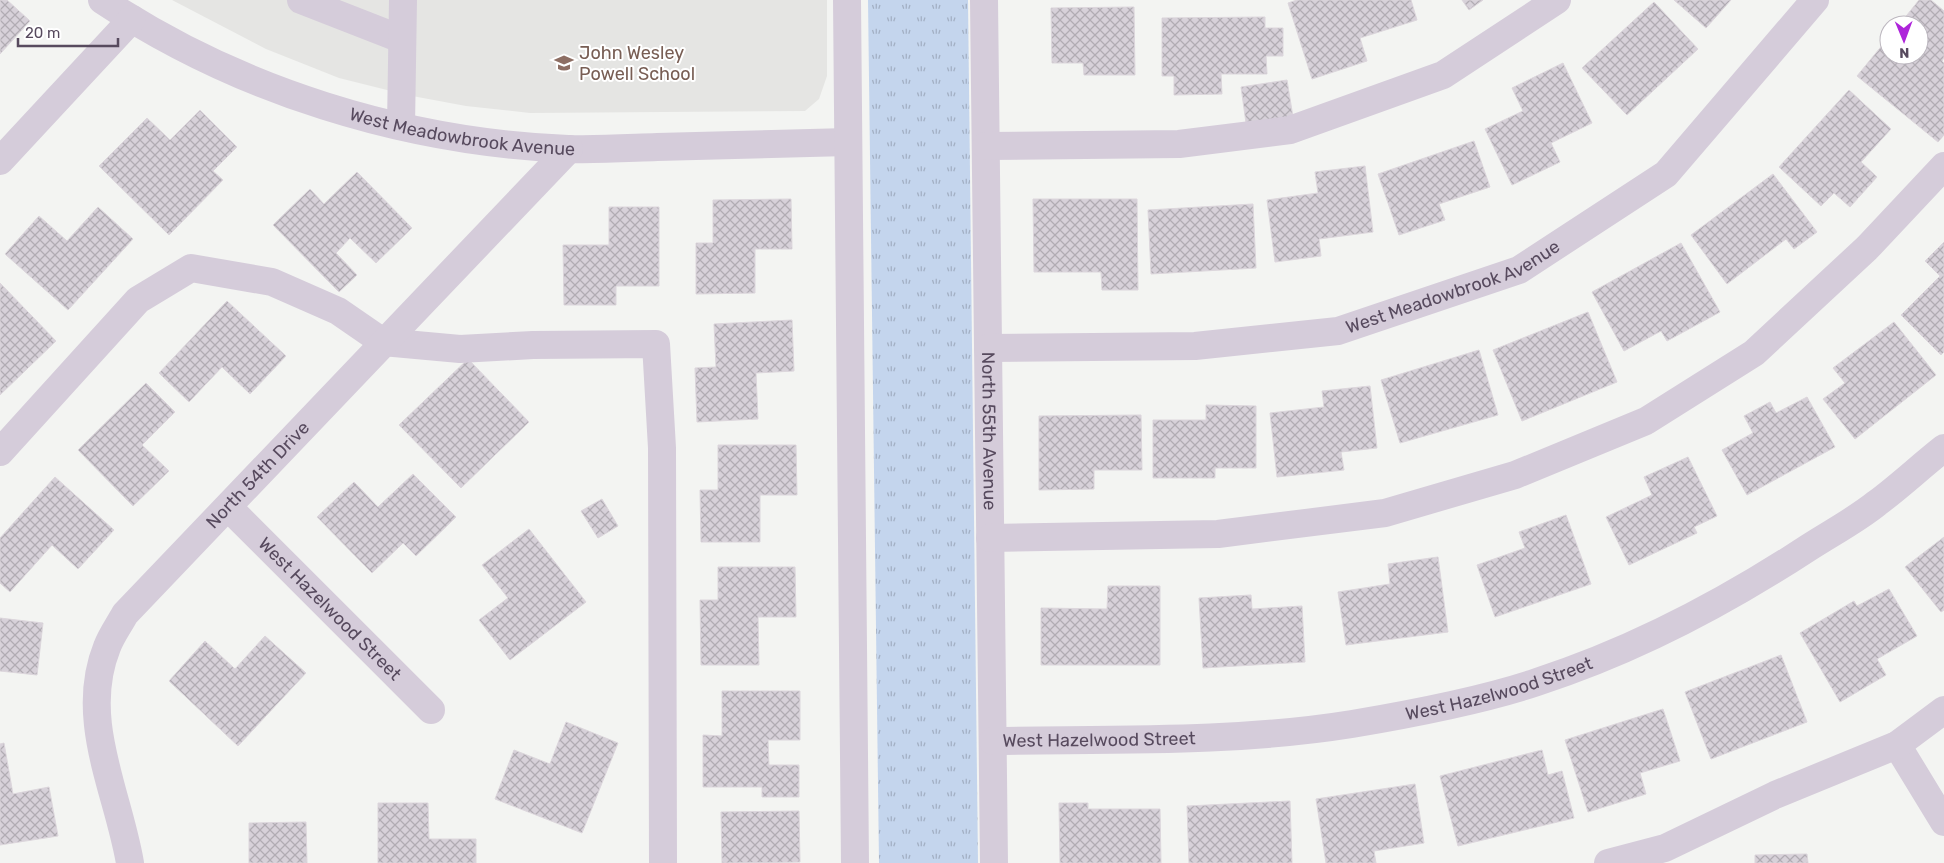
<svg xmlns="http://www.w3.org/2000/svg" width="1944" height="863" font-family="Rubik,sans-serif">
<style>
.education{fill:#e5e5e3}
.grass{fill:url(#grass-tufts)}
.building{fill:url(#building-cross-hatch);stroke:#dcd6dc}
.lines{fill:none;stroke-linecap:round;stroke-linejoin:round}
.minor{stroke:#d5ccda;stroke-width:28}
.labels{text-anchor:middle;stroke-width:4;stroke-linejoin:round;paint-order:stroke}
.education-label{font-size:18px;fill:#785e54;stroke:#fff;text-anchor:start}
.street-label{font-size:18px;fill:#574a5e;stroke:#fff}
</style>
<defs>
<pattern id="grass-tufts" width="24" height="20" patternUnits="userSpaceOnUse" patternTransform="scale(1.25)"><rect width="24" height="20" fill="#c4d5ed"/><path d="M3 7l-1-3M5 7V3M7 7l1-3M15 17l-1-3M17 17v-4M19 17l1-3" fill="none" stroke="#a2afc3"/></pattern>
<pattern id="building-cross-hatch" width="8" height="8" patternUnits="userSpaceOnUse" patternTransform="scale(1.25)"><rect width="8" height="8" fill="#d7d1d9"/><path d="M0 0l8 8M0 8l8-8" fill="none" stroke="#b1acb3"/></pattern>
</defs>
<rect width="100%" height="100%" fill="#f3f4f2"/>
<path class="education" d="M 172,0 L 827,0 L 827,76 L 819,99 L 805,111 L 530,113 L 466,106 L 407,95 L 339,78 L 266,49 Z"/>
<path class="grass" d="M 868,0 L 968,0 L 978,863 L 879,863 Z"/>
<path class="building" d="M 0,0 L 7,0 L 30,21 L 0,54 Z
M 1297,0 L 1411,0 L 1417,20 L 1360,38 L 1367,61 L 1312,79 L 1288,3 Z
M 1462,0 L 1483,0 L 1469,10 Z
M 1674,0 L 1731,0 L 1706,28 Z
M 1919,0 L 1931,0 L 1944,11 L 1944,58 L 1942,61 L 1944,63 L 1944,135 L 1938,142 L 1857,76 L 1889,37 L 1889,55 L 1919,55 L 1919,25 L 1899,25 Z
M 1654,2 L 1698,49 L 1627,115 L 1582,68 Z
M 1134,7 L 1135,75 L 1084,75 L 1083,63 L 1052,63 L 1051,8 Z
M 1265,17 L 1265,28 L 1283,28 L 1283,56 L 1266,56 L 1267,74 L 1221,74 L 1222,94 L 1174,95 L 1174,76 L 1162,76 L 1162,18 Z
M 1563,63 L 1592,123 L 1551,143 L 1560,162 L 1512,185 L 1485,129 L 1523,111 L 1512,88 Z
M 1287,80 L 1293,117 L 1246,123 L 1241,87 Z
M 1849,90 L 1891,129 L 1861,162 L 1877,177 L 1850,207 L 1834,193 L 1821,206 L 1779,167 Z
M 200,110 L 237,147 L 213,171 L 223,180 L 169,235 L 99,166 L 147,118 L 170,140 Z
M 1474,141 L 1490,187 L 1439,204 L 1445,220 L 1399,235 L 1378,174 Z
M 1365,166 L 1373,232 L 1319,239 L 1321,256 L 1275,262 L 1267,200 L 1318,193 L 1315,172 Z
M 357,172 L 412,228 L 376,263 L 350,238 L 336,253 L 357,275 L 339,292 L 273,225 L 310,189 L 324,204 Z
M 1773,174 L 1817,232 L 1794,249 L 1786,239 L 1727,284 L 1691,235 Z
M 791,199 L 792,249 L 755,249 L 755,293 L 696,294 L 696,243 L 713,243 L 713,200 Z
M 1033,199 L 1137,199 L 1138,290 L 1102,290 L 1101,272 L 1034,272 Z
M 1253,204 L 1256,268 L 1151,274 L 1148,210 Z
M 98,207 L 133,239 L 68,310 L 5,254 L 39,216 L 67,241 Z
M 609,207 L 659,207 L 659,286 L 616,286 L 616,305 L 564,305 L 563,245 L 609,245 Z
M 1944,242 L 1944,352 L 1941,355 L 1901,315 L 1940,276 L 1925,261 Z
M 1681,243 L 1720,312 L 1667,341 L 1661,331 L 1624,351 L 1592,292 Z
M 0,283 L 56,341 L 0,395 Z
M 227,301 L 286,356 L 250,394 L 222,367 L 189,402 L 159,373 Z
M 1588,312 L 1617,382 L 1522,421 L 1493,350 Z
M 792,320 L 794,371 L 756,373 L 758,419 L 697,422 L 695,368 L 716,367 L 714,324 Z
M 1894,322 L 1936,375 L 1855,439 L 1823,399 L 1845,383 L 1833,368 Z
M 1479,350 L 1498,415 L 1400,443 L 1381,380 Z
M 468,359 L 529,422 L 461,488 L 399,425 Z
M 146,383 L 175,412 L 142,445 L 169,471 L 133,506 L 78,450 Z
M 1370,386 L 1377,448 L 1341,452 L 1344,470 L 1277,477 L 1270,413 L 1324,407 L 1322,391 Z
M 1807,397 L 1835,447 L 1747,495 L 1722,450 L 1753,433 L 1744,416 L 1770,402 L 1776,413 Z
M 1206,405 L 1256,406 L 1256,468 L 1215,468 L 1215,478 L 1153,478 L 1153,420 L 1206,420 Z
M 1141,415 L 1142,470 L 1094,470 L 1094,489 L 1039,490 L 1039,416 Z
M 718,445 L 796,445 L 797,495 L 760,495 L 760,542 L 701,542 L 700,490 L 718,490 Z
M 1688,457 L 1717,516 L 1694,527 L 1697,533 L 1629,565 L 1606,517 L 1652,495 L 1644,477 Z
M 413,474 L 456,517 L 416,556 L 403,543 L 372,573 L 317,517 L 354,482 L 378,507 Z
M 55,477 L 114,530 L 78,569 L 52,545 L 10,592 L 0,583 L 0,538 Z
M 602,499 L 618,526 L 598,538 L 581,511 Z
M 1566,515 L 1591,584 L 1495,617 L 1477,565 L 1525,548 L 1519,532 Z
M 529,529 L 586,602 L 510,660 L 479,620 L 508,598 L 482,565 Z
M 1944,537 L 1944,610 L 1941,612 L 1905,567 Z
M 1438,557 L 1448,632 L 1346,645 L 1338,592 L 1390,584 L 1388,564 Z
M 718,567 L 795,567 L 796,617 L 758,617 L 759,665 L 701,665 L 700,600 L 718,600 Z
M 1108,586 L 1160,586 L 1160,665 L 1041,665 L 1041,608 L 1107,609 Z
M 1889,589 L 1917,636 L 1877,659 L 1886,675 L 1840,702 L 1800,633 L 1854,601 L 1857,606 Z
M 1251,595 L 1252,609 L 1302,606 L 1305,662 L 1203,668 L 1199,598 Z
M 0,618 L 43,623 L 37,675 L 0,671 Z
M 265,636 L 306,673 L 238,746 L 169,681 L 205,641 L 235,669 Z
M 1781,655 L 1807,722 L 1711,759 L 1685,692 Z
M 722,691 L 800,691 L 800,740 L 768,740 L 769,765 L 799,765 L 799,797 L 762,797 L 762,787 L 703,787 L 703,735 L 722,736 Z
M 1663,709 L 1680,761 L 1640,773 L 1646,794 L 1588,812 L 1565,740 Z
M 566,722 L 618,743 L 582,833 L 495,799 L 514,750 L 550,764 Z
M 4,743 L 13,794 L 49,787 L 58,836 L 0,845 L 0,744 Z
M 1542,750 L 1548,775 L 1562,771 L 1574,818 L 1458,846 L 1440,776 Z
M 1415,784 L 1424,843 L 1374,851 L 1376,863 L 1326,863 L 1316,799 Z
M 1290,801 L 1292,863 L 1189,863 L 1187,806 Z
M 378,803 L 428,803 L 429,839 L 476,839 L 476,863 L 378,863 Z
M 1059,803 L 1088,803 L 1088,809 L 1160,809 L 1161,863 L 1060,863 Z
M 799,811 L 800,862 L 722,863 L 721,812 Z
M 306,822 L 307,863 L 249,863 L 249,823 Z
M 1807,854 L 1808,863 L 1755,863 L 1755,855 Z"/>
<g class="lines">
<g class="minor">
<path id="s1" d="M 102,0 C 239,91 404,142 568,149 C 597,150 628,148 657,147 C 721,145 785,144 848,142"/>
<path d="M 301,0 L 401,39"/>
<path d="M 847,0 L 855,863"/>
<path id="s2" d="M 984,0 L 994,863"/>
<path d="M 401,126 L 403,0"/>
<path d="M 986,146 L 1179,144 L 1290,130 L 1443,75 L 1557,0"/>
<path d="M 0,161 L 132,19"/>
<path id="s3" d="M 988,348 L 1195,346 L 1338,331 L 1519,270 L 1666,174 L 1815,0"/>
<path d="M 0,452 L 138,300 L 191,268 L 272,282 L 338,311 L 383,342 L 460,349 L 533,345 L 656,344 L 662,448 L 663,863"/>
<path id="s4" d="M 228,507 L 431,710"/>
<path d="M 990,538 L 1218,534 L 1385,513 L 1515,475 L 1646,421 L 1754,353 L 1867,248 L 1944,166"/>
<path id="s5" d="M 993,741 C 1112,739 1234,743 1352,724 C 1411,714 1481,701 1537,682 C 1633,651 1724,603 1808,548 C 1831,533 1856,520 1877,503 C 1900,486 1921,466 1944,448"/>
<path d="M 1897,745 L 1944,822"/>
<path id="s6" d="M 130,863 C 118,792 78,719 107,647 C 111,636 119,625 125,614 L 569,149"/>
<path d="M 1608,863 L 1665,848 L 1775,795 L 1897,745 L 1944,710"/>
</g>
</g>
<defs>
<g id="school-bare" transform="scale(1.5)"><path d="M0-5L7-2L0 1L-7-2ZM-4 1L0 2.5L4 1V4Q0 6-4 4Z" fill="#8d6e63" stroke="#fff" stroke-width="2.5" paint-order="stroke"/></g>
</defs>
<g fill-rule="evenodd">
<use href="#school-bare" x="564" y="63"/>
</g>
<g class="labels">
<g class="education-label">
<text x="579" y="59">John Wesley<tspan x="579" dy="21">Powell School</tspan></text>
</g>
<g class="street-label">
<text dy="6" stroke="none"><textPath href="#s1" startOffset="388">West Meadowbrook Avenue</textPath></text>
<text dy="6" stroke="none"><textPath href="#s3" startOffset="474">West Meadowbrook Avenue</textPath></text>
<text dy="6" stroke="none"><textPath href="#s2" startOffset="431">North 55th Avenue</textPath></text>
<text dy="6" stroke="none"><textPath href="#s6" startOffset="451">North 54th Drive</textPath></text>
<text dy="6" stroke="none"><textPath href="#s4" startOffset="144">West Hazelwood Street</textPath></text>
<text dy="6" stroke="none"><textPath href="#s5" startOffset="511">West Hazelwood Street</textPath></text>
<text dy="6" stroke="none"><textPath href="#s5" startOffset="106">West Hazelwood Street</textPath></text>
</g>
</g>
<g transform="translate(1904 40) rotate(179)"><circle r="24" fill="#ffffff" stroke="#bcb7bf"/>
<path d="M0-4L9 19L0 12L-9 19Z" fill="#ae25da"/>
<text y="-8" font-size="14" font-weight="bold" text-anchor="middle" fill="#574a5e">N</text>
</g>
<path d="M18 38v8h100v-8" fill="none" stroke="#574a5e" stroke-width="2.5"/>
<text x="25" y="38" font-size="15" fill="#574a5e" stroke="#ffffff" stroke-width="4" paint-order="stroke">20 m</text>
</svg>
